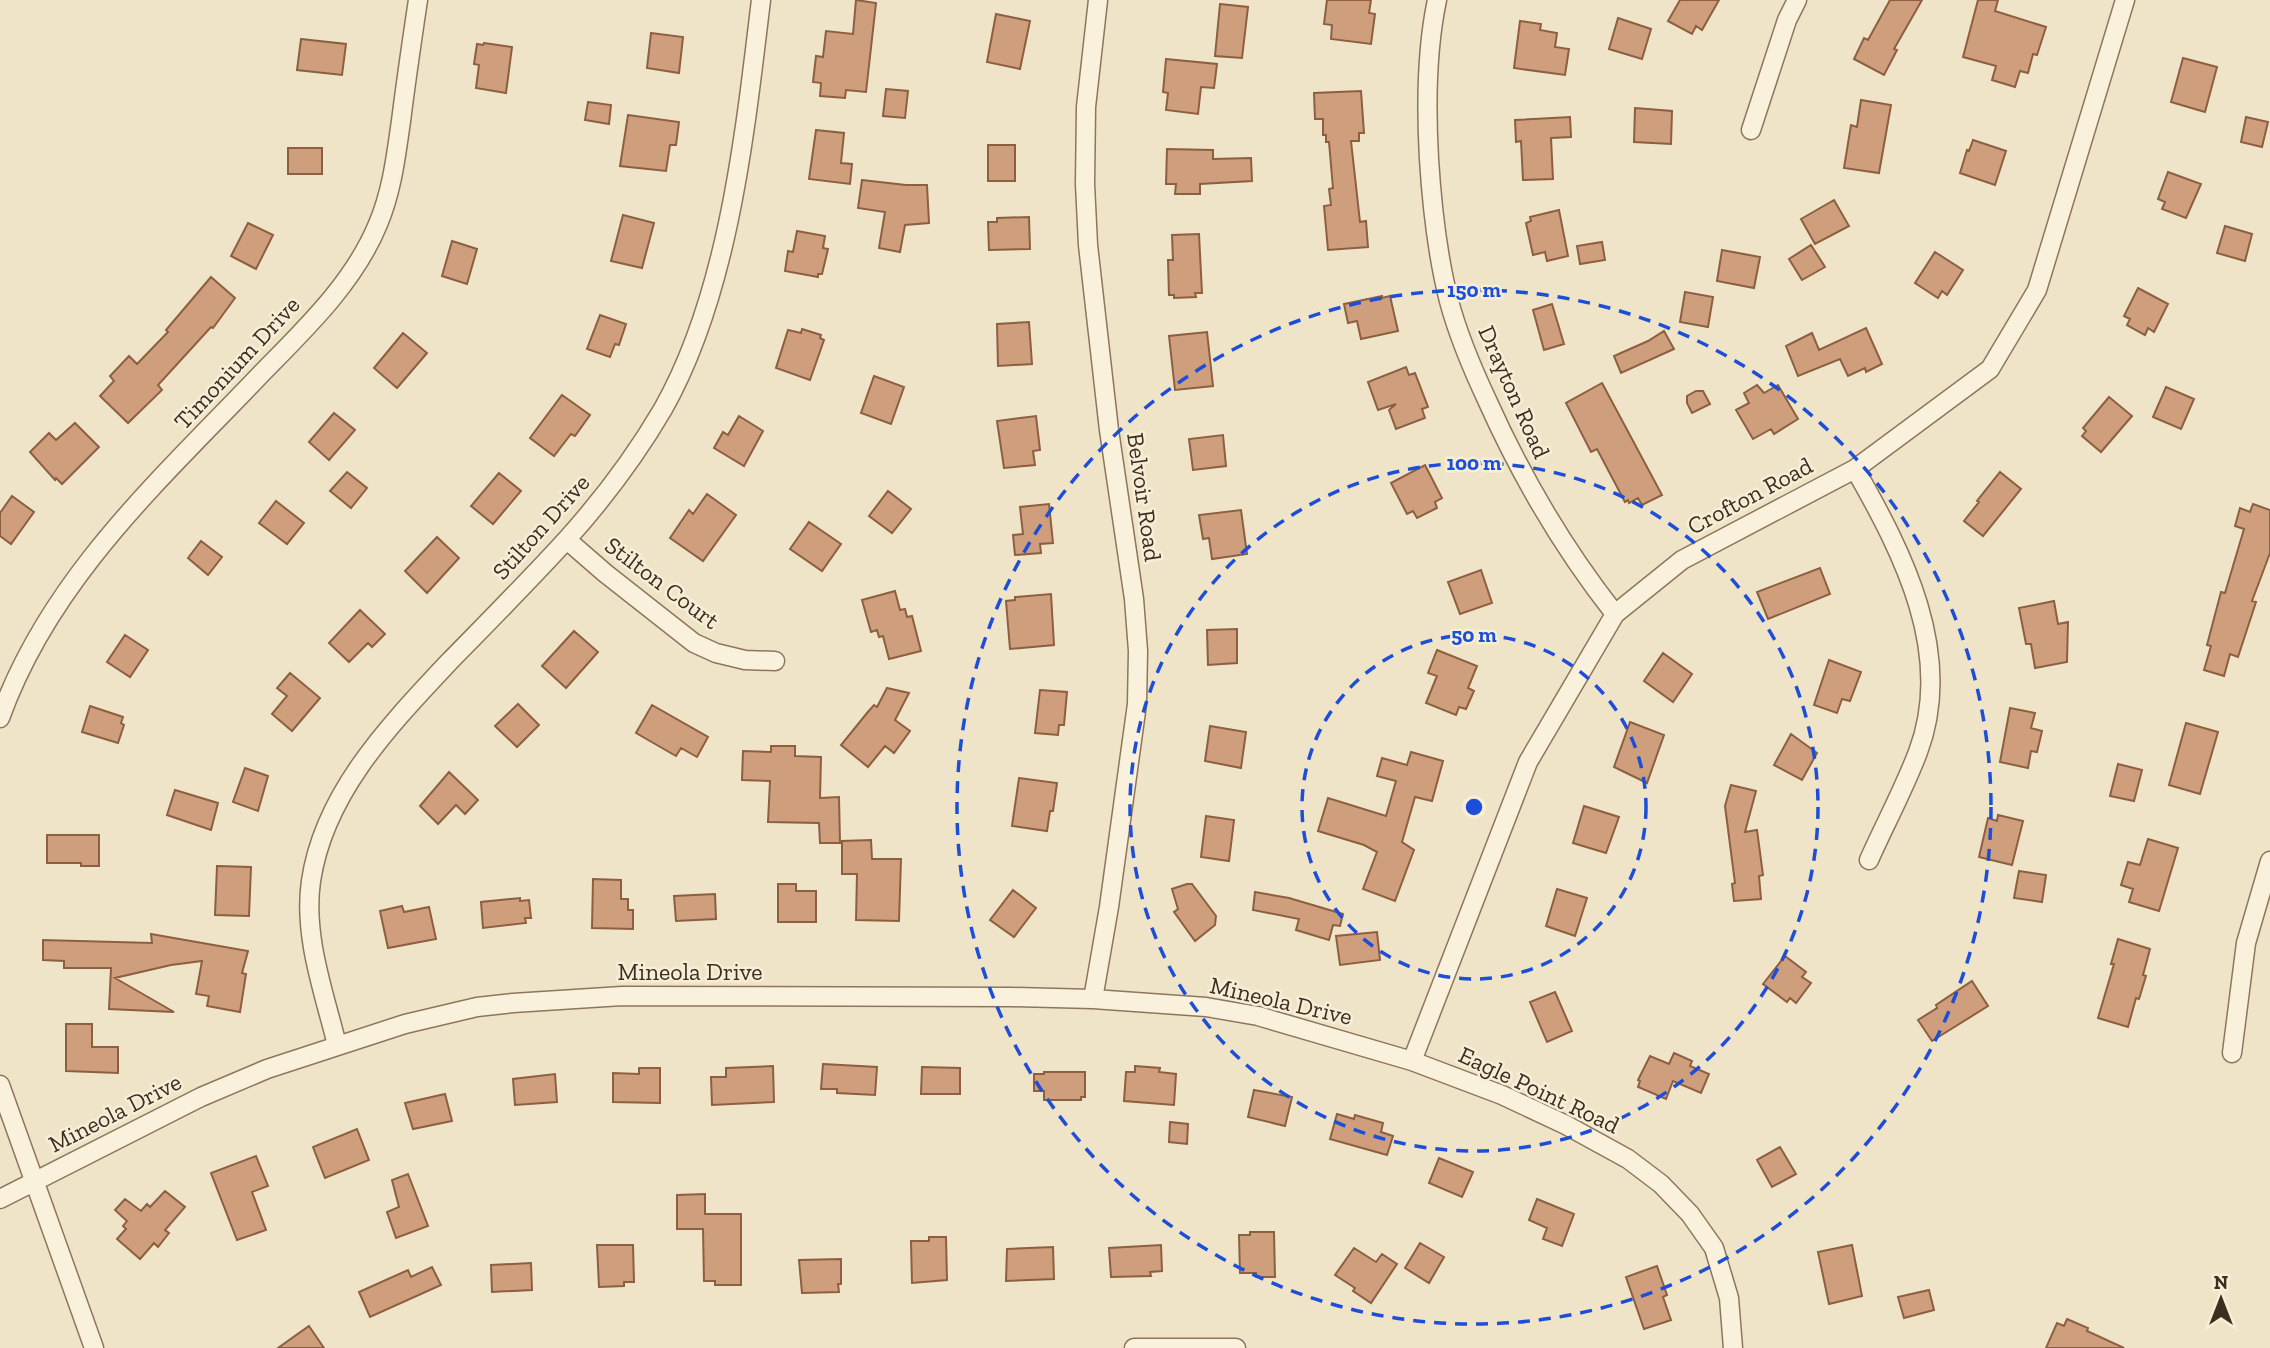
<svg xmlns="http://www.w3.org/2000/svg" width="2270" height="1348" font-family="'Zilla Slab',serif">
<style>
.building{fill:#cf9f7d;stroke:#8d5f41;stroke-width:2}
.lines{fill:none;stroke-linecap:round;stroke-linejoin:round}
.minor-casing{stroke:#8d765c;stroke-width:21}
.minor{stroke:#faf1dc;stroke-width:18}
.ring{fill:none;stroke:#1d4ed8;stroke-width:3.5;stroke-dasharray:12 9}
.labels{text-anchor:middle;stroke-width:5;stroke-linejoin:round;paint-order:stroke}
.street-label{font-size:24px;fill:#3d2e20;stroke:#f7eed8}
.centre{fill:#1d4ed8;stroke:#f7eed8;stroke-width:3.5}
.ring-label{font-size:21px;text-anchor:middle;font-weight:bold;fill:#1d4ed8;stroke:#f7eed8;stroke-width:5;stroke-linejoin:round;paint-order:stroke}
</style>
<rect width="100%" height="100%" fill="#f0e4c8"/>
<path class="building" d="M 856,0 L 876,3 L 866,92 L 846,90 L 845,98 L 820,96 L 821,83 L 813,82 L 816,56 L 823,57 L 826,31 L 853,34 Z
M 1327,0 L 1371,0 L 1369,13 L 1375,14 L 1371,44 L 1331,39 L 1332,25 L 1324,24 Z
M 1680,0 L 1719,0 L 1702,30 L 1696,26 L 1692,34 L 1668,21 Z
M 1890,0 L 1922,0 L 1894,49 L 1897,50 L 1884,75 L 1854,59 L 1864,38 L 1868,40 Z
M 1978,0 L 1998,0 L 1995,11 L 2046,27 L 2037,55 L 2033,54 L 2028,73 L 2020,71 L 2015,87 L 1992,80 L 1996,66 L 1963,57 Z
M 1220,4 L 1248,7 L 1242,58 L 1215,56 Z
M 996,14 L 1030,21 L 1020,69 L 987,62 Z
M 1618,18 L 1651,29 L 1642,59 L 1609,49 Z
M 1520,21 L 1541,24 L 1540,30 L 1557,33 L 1555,47 L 1569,49 L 1565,75 L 1514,68 Z
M 651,33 L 683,37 L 679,73 L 647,68 Z
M 301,39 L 346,44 L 342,75 L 297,70 Z
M 484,43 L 512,47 L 506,93 L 476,88 L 479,65 L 474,64 L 477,44 L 483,45 Z
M 2183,58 L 2217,67 L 2205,112 L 2171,102 Z
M 1166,59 L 1217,64 L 1214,88 L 1201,87 L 1198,114 L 1166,110 L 1168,93 L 1163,92 Z
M 886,89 L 908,91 L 905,118 L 883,116 Z
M 1361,91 L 1364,133 L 1359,133 L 1359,141 L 1351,141 L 1360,222 L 1366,221 L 1368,247 L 1328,250 L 1324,206 L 1331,205 L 1329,189 L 1333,188 L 1329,142 L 1326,142 L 1326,135 L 1323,135 L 1323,119 L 1315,119 L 1314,93 Z
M 1861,100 L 1891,105 L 1879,173 L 1844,168 L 1851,125 L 1857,127 Z
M 588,102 L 611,105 L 609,124 L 585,120 Z
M 1635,108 L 1672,111 L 1671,144 L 1634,142 Z
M 628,115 L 679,122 L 676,145 L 670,145 L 666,171 L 620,166 Z
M 1570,117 L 1571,137 L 1551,138 L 1553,179 L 1523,180 L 1521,141 L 1516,142 L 1515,120 Z
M 2246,117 L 2268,122 L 2262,147 L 2241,142 Z
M 816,130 L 844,133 L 841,163 L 852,164 L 850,184 L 809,179 Z
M 1973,140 L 2006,151 L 1995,185 L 1960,173 L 1967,150 L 1969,151 Z
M 988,145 L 1015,145 L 1015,181 L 988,181 Z
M 288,148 L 322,148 L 322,174 L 288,174 Z
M 1167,149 L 1213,150 L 1213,159 L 1251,158 L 1252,181 L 1200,184 L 1200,194 L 1175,194 L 1176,184 L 1166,184 Z
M 2168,172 L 2201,184 L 2186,218 L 2162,209 L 2165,202 L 2158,199 Z
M 862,180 L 906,185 L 927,185 L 929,223 L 905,225 L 900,252 L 879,248 L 885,212 L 858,208 Z
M 1834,200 L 1849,226 L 1815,244 L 1801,219 Z
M 1559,210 L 1568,256 L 1547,261 L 1545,252 L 1533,255 L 1526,223 L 1531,221 L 1530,217 Z
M 623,215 L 654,223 L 642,268 L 611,261 Z
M 1029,217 L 1030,249 L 989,250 L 988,222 L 997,222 L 997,218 Z
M 248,223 L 273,235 L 256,269 L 231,256 Z
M 2225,226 L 2252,234 L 2245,261 L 2217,253 Z
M 797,231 L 825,236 L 823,248 L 828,249 L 822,274 L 818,274 L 818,277 L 785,271 L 788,251 L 793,252 Z
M 1199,234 L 1202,293 L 1195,293 L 1196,297 L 1174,298 L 1174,295 L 1169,295 L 1168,260 L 1173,260 L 1172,235 Z
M 452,241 L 477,249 L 467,284 L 442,276 Z
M 1602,242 L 1605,260 L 1580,264 L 1577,246 Z
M 1811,245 L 1825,267 L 1802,280 L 1789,259 Z
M 1722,250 L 1760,257 L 1754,288 L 1717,281 Z
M 1935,252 L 1963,270 L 1947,295 L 1942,291 L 1938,298 L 1915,283 Z
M 211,277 L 235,298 L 213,328 L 211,327 L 158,385 L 162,390 L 128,423 L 100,396 L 114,381 L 110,376 L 129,356 L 137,364 L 168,332 L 166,330 Z
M 2138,288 L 2168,304 L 2154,332 L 2148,328 L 2145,335 L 2127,325 L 2130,319 L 2124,316 Z
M 1685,292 L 1713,297 L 1708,327 L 1680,322 Z
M 1382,296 L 1382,298 L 1390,296 L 1398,331 L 1361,339 L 1357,321 L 1348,323 L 1344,304 Z
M 1552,304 L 1564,344 L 1544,350 L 1533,310 Z
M 600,315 L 626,324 L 619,345 L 615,344 L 610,357 L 587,349 Z
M 1029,322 L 1032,364 L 998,366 L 997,324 Z
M 1866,328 L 1882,364 L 1866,372 L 1865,368 L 1848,376 L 1840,359 L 1798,376 L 1786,346 L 1812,333 L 1819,350 Z
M 802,329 L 821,335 L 820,338 L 824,340 L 810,380 L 776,368 L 788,330 L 801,333 Z
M 1664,331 L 1674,349 L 1621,373 L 1614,356 L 1648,341 Z
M 1207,332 L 1213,386 L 1175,390 L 1169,336 Z
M 403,333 L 427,353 L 397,388 L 374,368 Z
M 1406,367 L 1409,375 L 1415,373 L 1428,407 L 1422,409 L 1425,418 L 1396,429 L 1389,410 L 1396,404 L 1378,410 L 1368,382 Z
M 874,376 L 904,387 L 891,424 L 861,413 Z
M 1602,383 L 1662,495 L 1642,505 L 1638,498 L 1629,503 L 1628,500 L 1625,502 L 1597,449 L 1591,452 L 1566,403 Z
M 1757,385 L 1764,393 L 1778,385 L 1798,419 L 1774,434 L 1771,429 L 1753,439 L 1736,410 L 1749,403 L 1744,393 Z
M 2166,387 L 2194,399 L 2181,429 L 2153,417 Z
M 1696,391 L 1703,391 L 1710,404 L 1692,413 L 1687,403 L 1687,396 Z
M 562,395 L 590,415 L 575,436 L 571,434 L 554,456 L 530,438 Z
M 2109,397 L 2132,416 L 2101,452 L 2082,436 L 2086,431 L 2083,428 Z
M 334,413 L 355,430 L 329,460 L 309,442 Z
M 739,416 L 763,431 L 744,466 L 714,448 L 723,432 L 728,435 Z
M 1036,416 L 1040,450 L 1033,451 L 1035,465 L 1004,468 L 997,421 Z
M 75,423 L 99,447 L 62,484 L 56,478 L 55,480 L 30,452 L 49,433 L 56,440 Z
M 1223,435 L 1226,466 L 1193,470 L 1189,439 Z
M 1425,465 L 1442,498 L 1435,502 L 1437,508 L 1417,518 L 1413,511 L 1407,514 L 1391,483 Z
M 347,472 L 367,488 L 351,508 L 330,491 Z
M 2000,472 L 2021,489 L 1983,536 L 1964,521 L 1979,502 L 1977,501 Z
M 499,473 L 521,491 L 493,524 L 471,506 Z
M 888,491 L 911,509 L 892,533 L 869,516 Z
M 707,494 L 736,515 L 703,561 L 670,538 L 689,510 L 693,514 Z
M 12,496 L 34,512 L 11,544 L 0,536 L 0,513 Z
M 276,501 L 304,523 L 287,544 L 259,523 Z
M 1049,504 L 1053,543 L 1040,544 L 1041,553 L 1015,555 L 1013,535 L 1023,534 L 1020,507 Z
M 2253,504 L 2270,510 L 2270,553 L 2252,601 L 2256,602 L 2238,657 L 2230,654 L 2224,676 L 2204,670 L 2211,646 L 2207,645 L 2221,592 L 2225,593 L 2244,529 L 2235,526 L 2240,508 L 2250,512 Z
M 1241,510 L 1247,554 L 1212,559 L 1209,538 L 1203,539 L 1199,515 Z
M 809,522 L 841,544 L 822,571 L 790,549 Z
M 437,537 L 459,558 L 427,593 L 405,571 Z
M 201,541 L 222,557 L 208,575 L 188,558 Z
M 1820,568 L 1830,594 L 1768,619 L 1757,592 Z
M 1481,570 L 1492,603 L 1460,614 L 1448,582 Z
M 895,591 L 900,610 L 905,609 L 907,617 L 912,616 L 921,651 L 889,659 L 883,636 L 879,637 L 877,630 L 871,632 L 862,600 Z
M 1051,594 L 1054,645 L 1010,649 L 1006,601 L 1015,600 L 1015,597 Z
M 2054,601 L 2058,624 L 2068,622 L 2067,662 L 2035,668 L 2031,644 L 2026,644 L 2019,608 Z
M 360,610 L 385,634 L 372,647 L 368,643 L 349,662 L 329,643 Z
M 1237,629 L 1237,663 L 1208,665 L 1207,630 Z
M 574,631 L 598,652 L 566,688 L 542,666 Z
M 125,635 L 148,650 L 130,677 L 107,662 Z
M 1437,650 L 1477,666 L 1468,688 L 1474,691 L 1466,709 L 1459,707 L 1456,715 L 1426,703 L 1437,676 L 1428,673 Z
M 1663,653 L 1692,674 L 1673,702 L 1644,681 Z
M 1829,660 L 1861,672 L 1850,701 L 1842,699 L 1837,713 L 1814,705 Z
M 290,673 L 320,698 L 292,731 L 272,714 L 287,696 L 277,688 Z
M 887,688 L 909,693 L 895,720 L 910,731 L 894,753 L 885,746 L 868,767 L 841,745 L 867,713 L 874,705 L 877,707 Z
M 1040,690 L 1067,692 L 1064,725 L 1059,725 L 1058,735 L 1035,733 Z
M 518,704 L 539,725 L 517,747 L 495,726 Z
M 652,705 L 708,737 L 697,757 L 681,748 L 676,756 L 636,733 Z
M 90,706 L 123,717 L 121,723 L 124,725 L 118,743 L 82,732 Z
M 2010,708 L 2035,713 L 2031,728 L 2042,731 L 2037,752 L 2031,751 L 2028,768 L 2000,762 Z
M 1630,722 L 1664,735 L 1647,783 L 1614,767 Z
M 2186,723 L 2218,732 L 2200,794 L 2169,785 Z
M 1210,726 L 1246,732 L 1241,768 L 1205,761 Z
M 1791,734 L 1817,753 L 1802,780 L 1774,765 Z
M 771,746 L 795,746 L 795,756 L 821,757 L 820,798 L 839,797 L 840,843 L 820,843 L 819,823 L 768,822 L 770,781 L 742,780 L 743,751 L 771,752 Z
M 1411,752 L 1443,761 L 1432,801 L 1415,797 L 1402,842 L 1414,850 L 1395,901 L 1363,889 L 1377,852 L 1364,845 L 1318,831 L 1328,798 L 1386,816 L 1396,781 L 1377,776 L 1382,758 L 1407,765 Z
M 2118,764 L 2142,770 L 2134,801 L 2110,796 Z
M 245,768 L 268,776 L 258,811 L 233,802 Z
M 449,772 L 478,800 L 465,814 L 456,805 L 438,824 L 420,806 Z
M 1019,778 L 1057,783 L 1053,811 L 1050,811 L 1047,831 L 1012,826 Z
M 1731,785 L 1756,791 L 1745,832 L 1757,830 L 1763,875 L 1759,876 L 1761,899 L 1734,901 L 1732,884 L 1735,883 L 1725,806 Z
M 175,790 L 218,803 L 211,830 L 167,815 Z
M 1584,806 L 1619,817 L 1606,853 L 1573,843 Z
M 1998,815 L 2023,821 L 2012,865 L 1979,857 L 1988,818 L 1997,821 Z
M 1206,816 L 1234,820 L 1229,861 L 1201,857 Z
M 47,835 L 99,835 L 99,866 L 81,866 L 81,863 L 47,863 Z
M 2148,839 L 2178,848 L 2159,911 L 2129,902 L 2133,889 L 2121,885 L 2128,862 L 2140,865 Z
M 871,840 L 872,859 L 901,859 L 899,921 L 856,920 L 857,874 L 842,874 L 842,841 Z
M 217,866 L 251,867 L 249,916 L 215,915 Z
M 2019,871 L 2046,875 L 2042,902 L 2014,898 Z
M 593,879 L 621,880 L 621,899 L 628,899 L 628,910 L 633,910 L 633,929 L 592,928 Z
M 778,884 L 796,884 L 796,891 L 816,891 L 816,922 L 778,922 Z
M 1187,884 L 1192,884 L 1216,916 L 1215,925 L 1195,941 L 1174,912 L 1178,909 L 1172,889 Z
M 1557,889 L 1587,898 L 1575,936 L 1546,926 Z
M 1013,890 L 1036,908 L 1014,937 L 990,920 Z
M 1255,892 L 1289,898 L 1343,914 L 1340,926 L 1333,925 L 1329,940 L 1296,930 L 1299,919 L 1253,910 Z
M 715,894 L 716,919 L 676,921 L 674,896 Z
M 520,898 L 520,901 L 529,900 L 531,918 L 525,918 L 526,923 L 483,928 L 481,902 Z
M 402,906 L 404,912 L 429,907 L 436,939 L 388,948 L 380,911 Z
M 1377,932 L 1380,960 L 1340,965 L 1336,936 Z
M 151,934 L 248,951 L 242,973 L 246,974 L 240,1012 L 207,1006 L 209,996 L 196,994 L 202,961 L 171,965 L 115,978 L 174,1012 L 109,1009 L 111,968 L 64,968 L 64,961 L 43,960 L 43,940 L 152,943 Z
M 2118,939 L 2150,949 L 2143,975 L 2146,976 L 2139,999 L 2136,998 L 2128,1027 L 2098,1018 L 2114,964 L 2111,964 Z
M 1785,956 L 1806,972 L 1802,977 L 1811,983 L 1796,1003 L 1790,998 L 1787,1002 L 1763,984 Z
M 1972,981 L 1988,1006 L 1932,1041 L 1918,1020 L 1937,1008 L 1936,1005 Z
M 1555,992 L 1572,1031 L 1547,1042 L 1530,1002 Z
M 66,1024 L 92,1024 L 92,1047 L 118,1047 L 118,1073 L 66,1071 Z
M 1674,1053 L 1692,1061 L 1690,1066 L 1709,1074 L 1701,1093 L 1673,1081 L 1666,1099 L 1638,1087 L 1640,1081 L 1638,1080 L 1650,1056 L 1669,1064 Z
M 823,1064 L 877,1067 L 875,1095 L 837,1093 L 837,1089 L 821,1089 Z
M 773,1066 L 774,1102 L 712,1105 L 711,1077 L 726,1077 L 726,1068 Z
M 1135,1066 L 1160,1068 L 1159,1072 L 1176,1074 L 1174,1105 L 1124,1101 L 1126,1072 L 1135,1072 Z
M 922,1067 L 960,1068 L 960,1094 L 921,1094 Z
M 639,1068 L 660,1068 L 660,1103 L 613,1102 L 613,1073 L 639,1074 Z
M 1044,1072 L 1085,1072 L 1085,1097 L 1081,1097 L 1081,1100 L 1044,1100 L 1044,1091 L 1034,1091 L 1034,1074 L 1044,1074 Z
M 555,1074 L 557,1102 L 515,1105 L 513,1079 Z
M 1254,1090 L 1292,1097 L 1285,1126 L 1248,1117 Z
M 445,1094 L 452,1121 L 413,1129 L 405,1103 Z
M 1337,1114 L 1354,1119 L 1355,1115 L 1383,1123 L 1381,1132 L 1393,1136 L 1387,1155 L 1330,1139 Z
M 1170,1122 L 1188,1124 L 1187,1144 L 1169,1142 Z
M 357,1129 L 369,1160 L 325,1178 L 313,1147 Z
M 1780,1147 L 1796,1174 L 1772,1187 L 1757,1160 Z
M 256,1156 L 268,1186 L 252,1192 L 266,1230 L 237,1240 L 211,1173 Z
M 1439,1158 L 1473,1172 L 1462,1197 L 1429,1183 Z
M 408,1174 L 428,1226 L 396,1238 L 387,1212 L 399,1207 L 392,1180 Z
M 165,1191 L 185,1207 L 165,1230 L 169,1233 L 158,1247 L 154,1243 L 140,1259 L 117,1239 L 126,1229 L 123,1226 L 127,1221 L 115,1210 L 125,1199 L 141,1211 L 147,1204 L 150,1207 Z
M 705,1194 L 705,1214 L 741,1214 L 741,1285 L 715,1285 L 715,1281 L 704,1281 L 703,1229 L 677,1229 L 677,1195 Z
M 1537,1199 L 1574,1214 L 1562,1246 L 1543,1239 L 1547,1228 L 1529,1220 Z
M 1250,1232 L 1274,1232 L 1275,1277 L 1256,1277 L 1256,1273 L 1240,1273 L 1239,1235 L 1250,1235 Z
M 929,1237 L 946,1237 L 947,1280 L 912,1283 L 911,1241 L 929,1241 Z
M 1420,1243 L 1444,1257 L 1429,1283 L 1405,1268 Z
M 597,1245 L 633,1245 L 634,1282 L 624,1282 L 624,1286 L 599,1287 Z
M 1161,1245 L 1162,1271 L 1150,1272 L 1151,1276 L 1111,1277 L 1109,1248 Z
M 1852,1245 L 1862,1296 L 1829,1304 L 1818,1252 Z
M 1053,1247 L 1054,1279 L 1006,1281 L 1007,1249 Z
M 1354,1248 L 1376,1262 L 1382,1254 L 1397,1264 L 1371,1303 L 1353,1291 L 1355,1288 L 1335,1275 Z
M 841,1259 L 841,1284 L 838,1284 L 839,1292 L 802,1293 L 799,1260 Z
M 531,1263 L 532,1290 L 492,1292 L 491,1265 Z
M 1657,1266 L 1667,1295 L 1663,1297 L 1671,1320 L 1644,1329 L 1626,1277 Z
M 432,1267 L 441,1285 L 370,1317 L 359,1292 L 408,1270 L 411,1277 Z
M 1929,1290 L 1934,1310 L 1904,1318 L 1898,1297 Z
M 2067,1319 L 2088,1328 L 2087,1331 L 2124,1348 L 2046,1348 L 2057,1323 L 2064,1326 Z
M 309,1326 L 324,1348 L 278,1348 Z"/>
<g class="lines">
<g class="minor-casing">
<path id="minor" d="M 1437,0 C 1426,52 1426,106 1429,159 C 1432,207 1437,254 1449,301 C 1458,335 1472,368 1487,400 C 1521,476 1563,548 1615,614
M 1751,130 L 1787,20 L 1797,0
M 1855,469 C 1903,553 1955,654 1918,752 C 1904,789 1885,824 1869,860
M 567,540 L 605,573 L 694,643 L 716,653 L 745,660 L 775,661
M 0,718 C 50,578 161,479 261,374 C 304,330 354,283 378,224 C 392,191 396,156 401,121 C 406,81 412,40 418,0
M 1093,999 L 1109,907 L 1137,704 L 1138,651 L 1134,599 L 1109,430 L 1088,245 L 1085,184 L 1086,107 L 1098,0
M 337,1045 C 324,992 303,936 311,881 C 324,793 389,726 448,663 C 488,622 529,581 568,538 C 603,499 636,455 663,409 C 729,292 745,132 761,0
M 2232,1053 L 2246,943 L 2270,861
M 1412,1061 L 1528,762 L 1615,614 L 1682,560 L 1855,469 L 1990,369 L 2037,290 L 2125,0
M 0,1085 L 94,1348
M 0,1199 L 201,1097 L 267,1069 L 405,1024 L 477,1007 L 513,1003 L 622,996 L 1012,997 L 1093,999 L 1206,1007 L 1258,1016 L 1412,1061 L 1502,1095 L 1566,1125 L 1628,1159 L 1661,1184 L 1690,1214 L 1714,1248 L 1729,1298 L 1733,1348
M 1134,1348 L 1236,1348"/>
</g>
<use href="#minor" class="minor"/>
</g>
<g class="ring">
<circle cx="1474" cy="807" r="172"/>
<circle cx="1474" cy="807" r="344"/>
<circle cx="1474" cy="807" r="517"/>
</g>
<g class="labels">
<g class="street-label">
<text transform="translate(237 363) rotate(-47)" y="8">Timonium Drive</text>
<text transform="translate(1514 392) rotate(66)" y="8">Drayton Road</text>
<text transform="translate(1750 496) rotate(-28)" y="8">Crofton Road</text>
<text transform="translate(1144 497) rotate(82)" y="8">Belvoir Road</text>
<text transform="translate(541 527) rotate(-48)" y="8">Stilton Drive</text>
<text transform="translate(662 583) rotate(37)" y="8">Stilton Court</text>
<text x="690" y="980">Mineola Drive</text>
<text transform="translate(1281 1001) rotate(13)" y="8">Mineola Drive</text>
<text transform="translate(1539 1090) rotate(25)" y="8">Eagle Point Road</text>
<text transform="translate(115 1113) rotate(-27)" y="8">Mineola Drive</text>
</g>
</g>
<circle cx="1474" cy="807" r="10" class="centre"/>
<g class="ring-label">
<text x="1474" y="297">150 m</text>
<text x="1474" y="470">100 m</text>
<text x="1474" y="642">50 m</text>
</g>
<g transform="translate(2221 1299)" stroke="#f7eed8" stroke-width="5" paint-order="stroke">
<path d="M0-5L12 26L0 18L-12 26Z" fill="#3d2e20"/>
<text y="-10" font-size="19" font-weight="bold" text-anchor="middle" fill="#3d2e20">N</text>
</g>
</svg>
